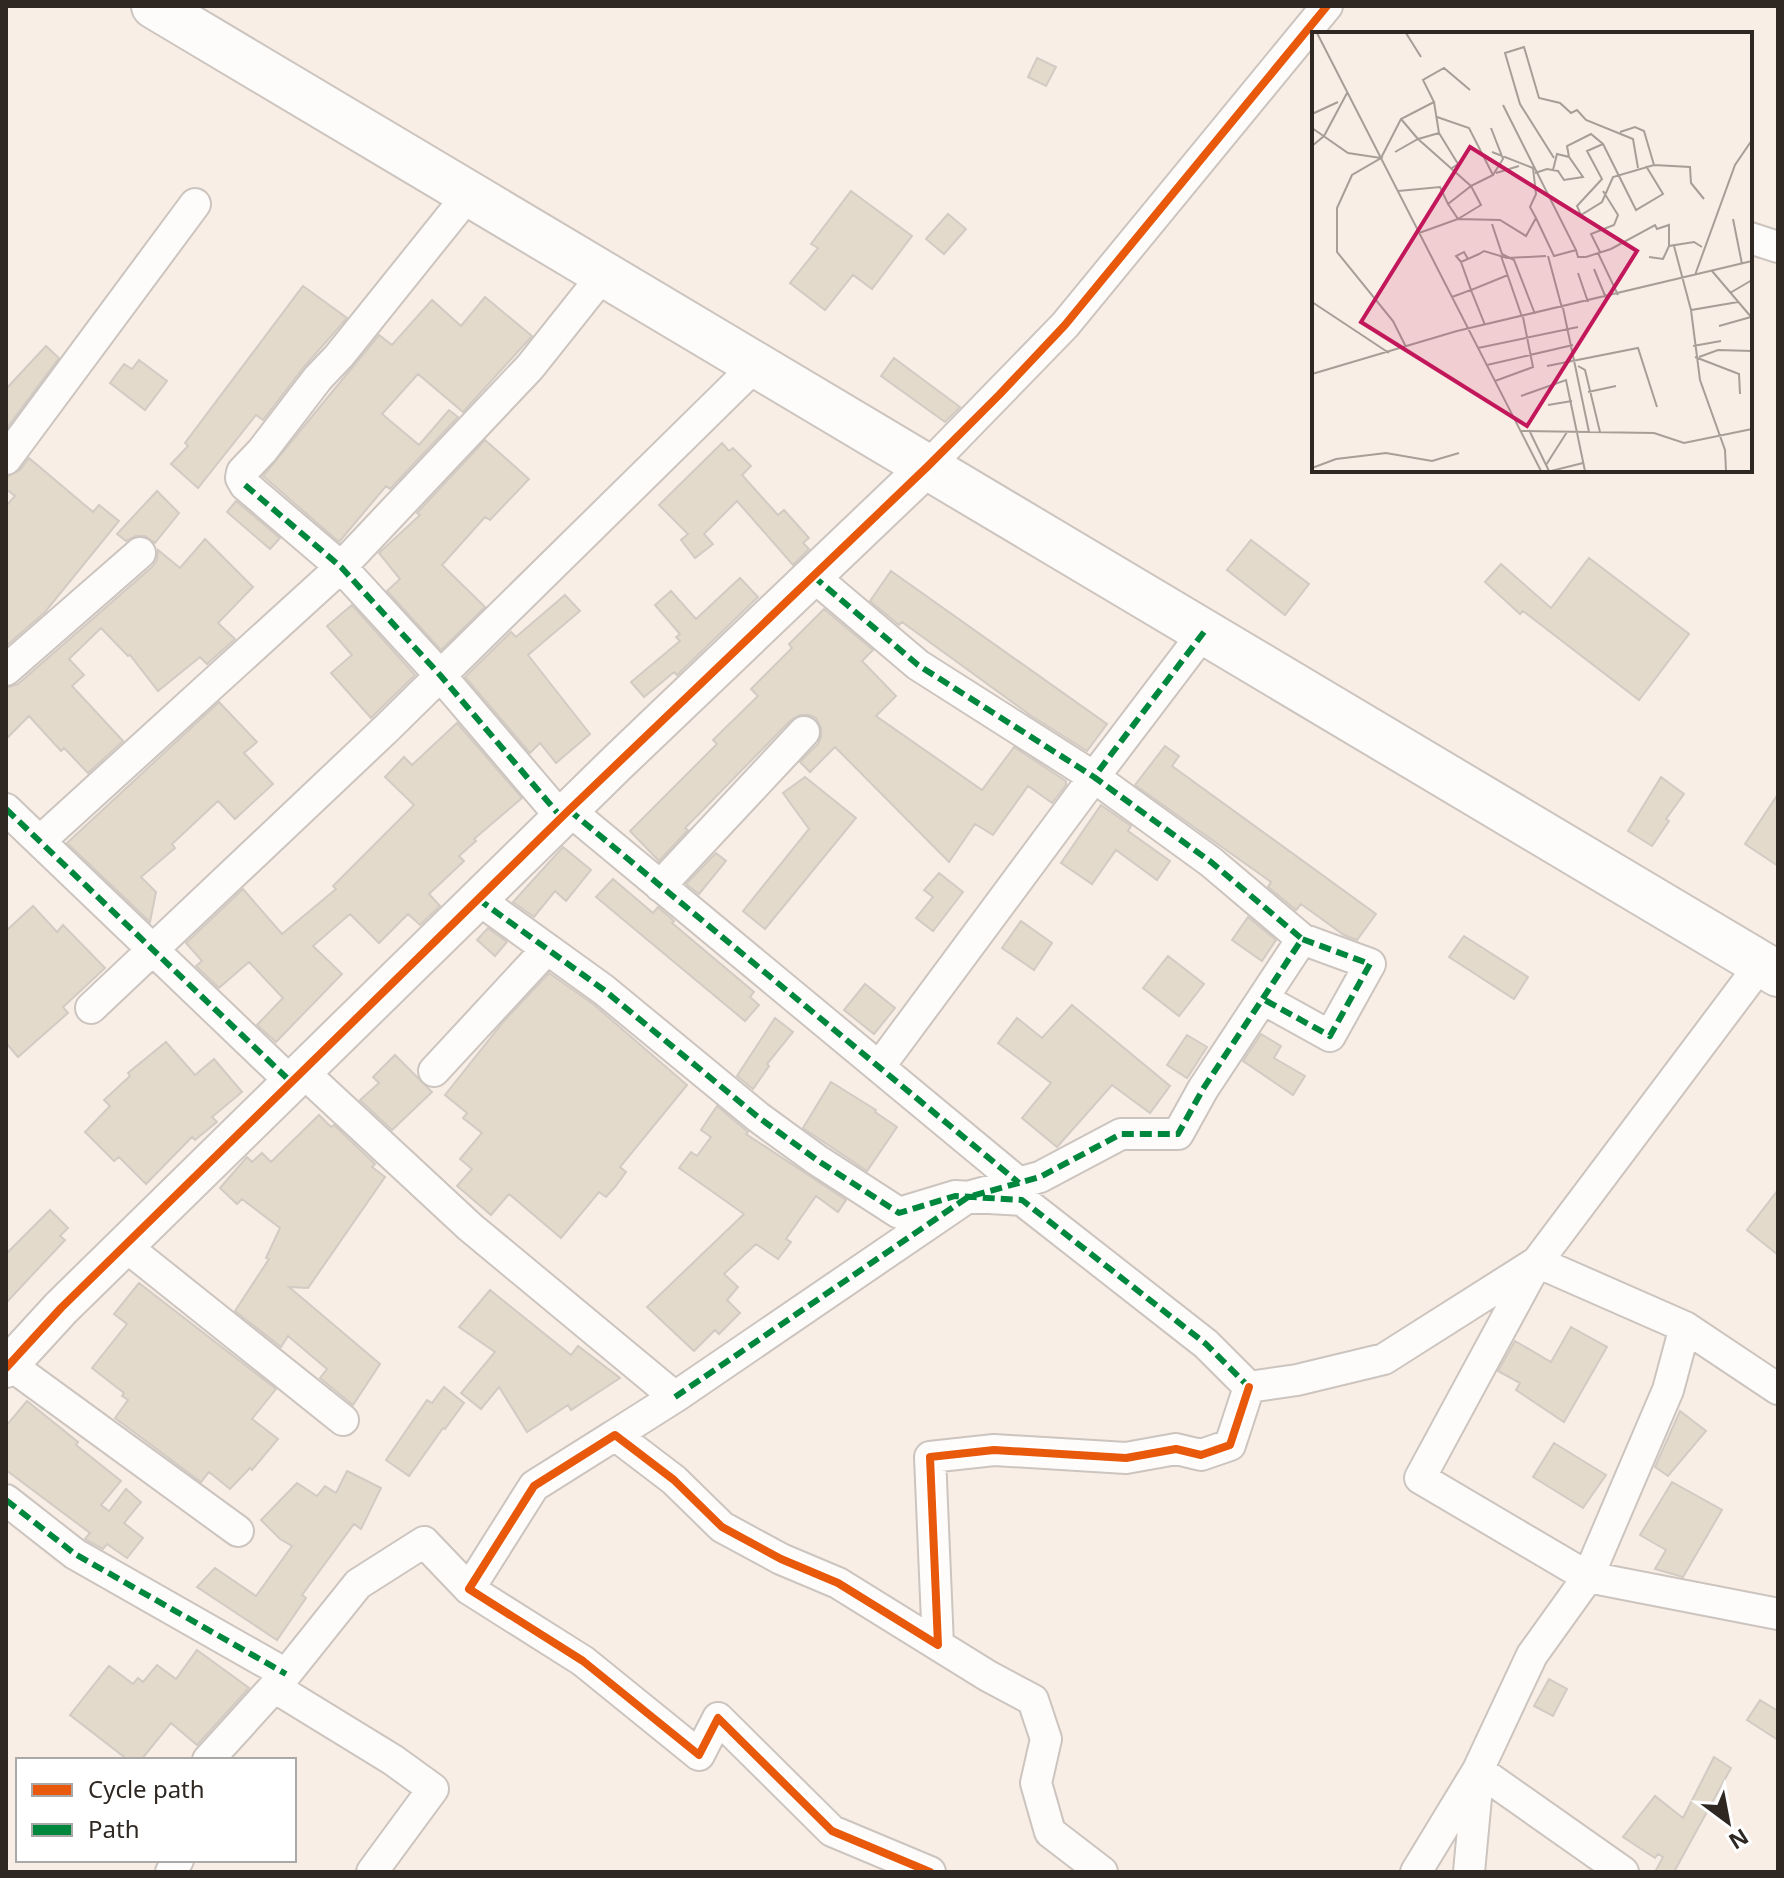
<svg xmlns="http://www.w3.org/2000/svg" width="1784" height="1878" font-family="'Noto Sans',sans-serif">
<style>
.building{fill:#e4dacb;stroke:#d2cbc4;stroke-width:2}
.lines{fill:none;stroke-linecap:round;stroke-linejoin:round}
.minor-casing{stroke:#ccc4be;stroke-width:34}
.tertiary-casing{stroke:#ccc4be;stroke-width:42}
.secondary-casing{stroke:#ccc4be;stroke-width:48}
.minor{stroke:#fefcfb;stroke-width:30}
.tertiary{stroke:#fefcfb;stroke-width:38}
.secondary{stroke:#fefcfb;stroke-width:44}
.quiet{stroke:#00873e;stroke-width:6;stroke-dasharray:12 6;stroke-linecap:butt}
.cycleway-casing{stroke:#fff;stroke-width:13}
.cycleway{stroke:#e8590c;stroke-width:8}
.inset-road{fill:none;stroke:#a79e98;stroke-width:2}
.view{fill:#c2185b;fill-opacity:0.15;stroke:#c2185b;stroke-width:4}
.inset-edge{fill:none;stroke:#2e2722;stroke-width:4}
</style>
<rect width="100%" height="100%" fill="#f8eee6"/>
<path class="building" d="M 1037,58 L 1056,67 L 1046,86 L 1028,77 Z
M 851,191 L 912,236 L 872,289 L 853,275 L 825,310 L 790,283 L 818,248 L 811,244 Z
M 948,214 L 966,229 L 944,254 L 926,239 Z
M 303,286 L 347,318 L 304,367 L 263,420 L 256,415 L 198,488 L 171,464 L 188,446 L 185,443 Z
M 485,297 L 532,336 L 463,412 L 418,374 L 382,414 L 419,445 L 449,410 L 458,417 L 390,489 L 386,486 L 339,542 L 263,476 L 379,335 L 392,345 L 432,300 L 461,326 Z
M 46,346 L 59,358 L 6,429 L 6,389 Z
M 894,358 L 960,407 L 945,422 L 881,376 Z
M 139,360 L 167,381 L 145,410 L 110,383 L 124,364 L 132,369 Z
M 485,440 L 529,479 L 490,520 L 485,517 L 442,565 L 485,607 L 441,650 L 387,591 L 400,579 L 379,553 L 420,515 L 417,513 Z
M 722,443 L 729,451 L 733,448 L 751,466 L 742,475 L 778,515 L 784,510 L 809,538 L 803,543 L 809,549 L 793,565 L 737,501 L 704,534 L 713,544 L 695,558 L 681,540 L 688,534 L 659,505 Z
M 29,458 L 93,512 L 99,505 L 119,521 L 45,612 L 6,646 L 6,506 L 15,496 L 6,489 L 6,477 L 20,470 Z
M 157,491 L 179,513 L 155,543 L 145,536 L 136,536 L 126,541 L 117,534 Z
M 236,501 L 280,538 L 270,549 L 227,512 Z
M 205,539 L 253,587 L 218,623 L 235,639 L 207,664 L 200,657 L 158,691 L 130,655 L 128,656 L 101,628 L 69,659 L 84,675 L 72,686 L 123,741 L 88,773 L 64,748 L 61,751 L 29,716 L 6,739 L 6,688 L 18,684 L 152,567 L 157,560 L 158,550 L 180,568 Z
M 1251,540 L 1309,584 L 1285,615 L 1227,570 Z
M 1589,558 L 1689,634 L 1639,700 L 1523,611 L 1520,614 L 1485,582 L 1501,564 L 1551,608 Z
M 891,571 L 1107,724 L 1087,751 L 1030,715 L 902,622 L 899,625 L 870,601 Z
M 740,578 L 758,597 L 677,675 L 674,672 L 644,697 L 631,682 L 680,641 L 676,637 L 680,634 L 655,605 L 671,591 L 696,619 Z
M 565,595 L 580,611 L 528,655 L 590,734 L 556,763 L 540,743 L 530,753 L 465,677 L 511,632 L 516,637 Z
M 352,605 L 415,675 L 371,718 L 331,673 L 352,655 L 327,626 Z
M 824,609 L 873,650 L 862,661 L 896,696 L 876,716 L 982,790 L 1014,747 L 1066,781 L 1066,785 L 1052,803 L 1028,786 L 993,835 L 975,824 L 949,862 L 835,747 L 810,772 L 800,762 L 818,744 L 821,737 L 821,728 L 816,718 L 809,715 L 800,715 L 791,720 L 685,828 L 688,830 L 659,861 L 630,831 L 717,744 L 713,740 L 758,696 L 751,689 L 792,648 L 789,644 Z
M 219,702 L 257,742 L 244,753 L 273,784 L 235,819 L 218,801 L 172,844 L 175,848 L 141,877 L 156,892 L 150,922 L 67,843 Z
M 457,723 L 522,798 L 474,839 L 476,841 L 459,856 L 464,861 L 429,894 L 440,906 L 420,925 L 408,914 L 379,943 L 350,914 L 313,946 L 342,974 L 276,1042 L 257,1025 L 283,998 L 249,962 L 219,988 L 196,966 L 202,961 L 186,943 L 243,889 L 282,934 L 336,889 L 333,886 L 414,805 L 385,777 L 404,757 L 412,765 Z
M 1165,746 L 1179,756 L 1172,766 L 1376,914 L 1357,940 L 1344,935 L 1301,904 L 1296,910 L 1268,887 L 1271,882 L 1135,785 Z
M 805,777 L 856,818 L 765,929 L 743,911 L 809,829 L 783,793 Z
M 1661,777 L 1684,794 L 1666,819 L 1669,821 L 1652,846 L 1628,831 Z
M 1778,794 L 1778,866 L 1745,844 Z
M 1101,805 L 1131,826 L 1128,831 L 1170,861 L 1157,880 L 1116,850 L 1092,884 L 1061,863 Z
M 563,847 L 591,870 L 566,901 L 555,891 L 534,917 L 513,902 Z
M 716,853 L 726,861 L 699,894 L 686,884 Z
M 939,873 L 963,892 L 933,931 L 916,918 L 933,897 L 924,890 Z
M 613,879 L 653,913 L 658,907 L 674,921 L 672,923 L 754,992 L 750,997 L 759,1005 L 745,1021 L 596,897 Z
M 33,906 L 57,932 L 63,925 L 105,968 L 63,1007 L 68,1013 L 18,1057 L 6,1043 L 6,931 Z
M 1248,917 L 1276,940 L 1262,961 L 1232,940 Z
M 1021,921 L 1052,943 L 1034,970 L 1002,948 Z
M 488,928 L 507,942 L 495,956 L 477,940 Z
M 1464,936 L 1528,977 L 1514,999 L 1449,957 Z
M 1168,956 L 1204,984 L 1179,1016 L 1143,988 Z
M 549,973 L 593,1004 L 687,1085 L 620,1167 L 626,1172 L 615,1187 L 606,1197 L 599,1192 L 561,1238 L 509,1194 L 491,1215 L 457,1186 L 472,1169 L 460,1159 L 482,1133 L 463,1118 L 467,1113 L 445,1095 L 504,1021 Z
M 865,984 L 895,1008 L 874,1034 L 844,1010 Z
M 1072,1005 L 1170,1086 L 1150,1113 L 1112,1085 L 1057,1147 L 1022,1118 L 1051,1083 L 998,1043 L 1017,1018 L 1042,1038 Z
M 775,1018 L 793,1032 L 767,1064 L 769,1066 L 753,1089 L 737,1076 Z
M 1261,1034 L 1281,1046 L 1274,1058 L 1305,1076 L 1293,1095 L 1243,1061 Z
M 1187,1035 L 1207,1047 L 1187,1078 L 1167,1065 Z
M 166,1042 L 195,1075 L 214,1059 L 242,1092 L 212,1117 L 217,1122 L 195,1140 L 192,1137 L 146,1184 L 119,1157 L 114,1161 L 85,1132 L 110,1106 L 104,1100 L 130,1076 L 128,1073 Z
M 395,1055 L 432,1092 L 392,1130 L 360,1100 L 379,1083 L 373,1077 Z
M 831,1082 L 876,1110 L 875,1112 L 897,1127 L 867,1171 L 803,1128 Z
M 717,1106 L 748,1132 L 746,1134 L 846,1200 L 838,1212 L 816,1196 L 786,1239 L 791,1242 L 778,1259 L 756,1244 L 724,1274 L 738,1287 L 727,1300 L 740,1313 L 719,1334 L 715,1330 L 694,1351 L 647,1307 L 744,1214 L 679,1168 L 691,1152 L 697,1156 L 711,1137 L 701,1130 Z
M 319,1115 L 331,1127 L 334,1125 L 375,1164 L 372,1167 L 385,1177 L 308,1288 L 289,1287 L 380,1364 L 353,1405 L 320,1378 L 327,1369 L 288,1336 L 281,1347 L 235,1311 L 269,1259 L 266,1258 L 280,1228 L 242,1199 L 237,1204 L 220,1188 L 247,1157 L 252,1162 L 262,1153 L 271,1162 Z
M 1778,1190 L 1778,1255 L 1747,1230 Z
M 50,1210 L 68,1228 L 60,1236 L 65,1240 L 6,1303 L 6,1254 Z
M 139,1283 L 276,1389 L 252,1419 L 278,1439 L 252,1470 L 250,1468 L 230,1489 L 209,1472 L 201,1482 L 115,1418 L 128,1400 L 122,1396 L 124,1393 L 92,1368 L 127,1324 L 114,1314 Z
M 490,1290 L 571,1355 L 578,1346 L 620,1378 L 571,1410 L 568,1405 L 527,1432 L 499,1387 L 481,1409 L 461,1393 L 495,1352 L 459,1327 Z
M 1571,1327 L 1607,1347 L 1564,1422 L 1516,1390 L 1520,1383 L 1498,1371 L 1515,1341 L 1551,1362 Z
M 444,1387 L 464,1403 L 445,1429 L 443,1428 L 409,1476 L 386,1460 L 427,1400 L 432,1403 Z
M 27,1401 L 78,1442 L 76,1445 L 121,1481 L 101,1505 L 109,1511 L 126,1489 L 141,1502 L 124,1523 L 143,1538 L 127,1558 L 107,1544 L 103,1549 L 85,1539 L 90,1533 L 6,1470 L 6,1426 Z
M 1680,1411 L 1706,1431 L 1668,1476 L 1655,1467 Z
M 1554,1443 L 1606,1475 L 1583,1508 L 1533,1477 Z
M 347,1471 L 381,1488 L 361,1529 L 354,1524 L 302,1595 L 306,1598 L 277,1640 L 197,1587 L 215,1568 L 256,1596 L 292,1546 L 280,1539 L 261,1520 L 297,1483 L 317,1496 L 325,1486 L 336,1493 Z
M 1672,1482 L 1722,1510 L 1683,1577 L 1655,1569 L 1666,1550 L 1640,1535 Z
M 197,1650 L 249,1688 L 197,1745 L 171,1723 L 141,1760 L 128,1760 L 70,1715 L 109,1666 L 133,1684 L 138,1678 L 143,1682 L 157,1665 L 176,1679 Z
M 1549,1679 L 1567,1689 L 1553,1716 L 1534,1706 Z
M 1760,1700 L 1778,1711 L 1778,1740 L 1747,1720 Z
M 1714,1757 L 1731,1768 L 1674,1872 L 1655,1872 L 1663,1857 L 1658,1854 L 1655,1858 L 1623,1837 L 1655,1796 L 1683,1818 Z"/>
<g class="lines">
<g class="minor-casing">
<path id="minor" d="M 469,194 L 339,356 L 318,378 L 262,451 L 242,472 L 241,478 L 245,485 L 341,567 L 440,675 L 561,817
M 1750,238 L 1778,247
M 6,459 L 195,204
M 927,467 L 1065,325 L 1327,6
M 813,576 L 918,665 L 1094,777 L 879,1067
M 1204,632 L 1094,777 L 1211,862 L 1302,939
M 6,670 L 140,553
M 6,809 L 291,1082
M 569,810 L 1019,1183
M 40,841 L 341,567 L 530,367 L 604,274
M 660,886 L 804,732
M 478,899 L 604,990 L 758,1117 L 817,1160 L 899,1213 L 955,1196 L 1022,1200 L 1206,1344 L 1249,1387
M 91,1008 L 387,728 L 756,365
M 302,1071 L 470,1227 L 675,1397 L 615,1435
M 434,1071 L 547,949
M 124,1245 L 343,1420
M 1685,1327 L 1537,1262 L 1761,964
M 9,1364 L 238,1531
M 1249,1387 L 1297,1380 L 1384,1359 L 1537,1262 L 1420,1478 L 1588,1577 L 1668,1390 L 1685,1327 L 1778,1389
M 675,1397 L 968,1197 L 1040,1177 L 1121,1134 L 1178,1134 L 1203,1089 L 1302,939 L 1370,964 L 1330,1036 L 1263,999
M 6,1500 L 75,1554 L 286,1674
M 938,1645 L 988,1676 L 1033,1700 L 1046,1739 L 1036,1783 L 1050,1832 L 1102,1872
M 274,1687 L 393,1760 L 433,1789 L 372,1872
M 208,1760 L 286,1674 L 358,1584 L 424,1542 L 469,1589
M 171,1872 L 178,1860
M 930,1872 L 832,1831 L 718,1718 L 699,1755 L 583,1661 L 469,1589 L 534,1486 L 615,1435 L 674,1480 L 722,1527 L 781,1559 L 838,1583 L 938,1645 L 930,1457 L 994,1450 L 1126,1458 L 1176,1449 L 1201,1455 L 1230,1445 L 1249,1387
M 1416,1872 L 1478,1770
M 1469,1872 L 1478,1776
M 1623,1872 L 1478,1770 L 1532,1655 L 1588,1577 L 1778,1614"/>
</g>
<g class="tertiary-casing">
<path id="tertiary" d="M 6,1368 L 61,1308 L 617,763 L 927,467"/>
</g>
<g class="secondary-casing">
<path id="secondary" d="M 154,6 L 1778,974"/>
</g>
<use href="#minor" class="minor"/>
<use href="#tertiary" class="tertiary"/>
<use href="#secondary" class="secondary"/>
<path class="quiet" d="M 245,485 L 341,567 L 440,675 L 561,817
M 813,576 L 918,665 L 1094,777
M 1204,632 L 1094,777 L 1211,862 L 1302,939
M 6,809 L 291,1082
M 569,810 L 1019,1183
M 478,899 L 604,990 L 758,1117 L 817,1160 L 899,1213 L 955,1196 L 1022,1200 L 1206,1344 L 1249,1387
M 675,1397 L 968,1197 L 1040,1177 L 1121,1134 L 1178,1134 L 1203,1089 L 1302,939 L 1370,964 L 1330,1036 L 1263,999
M 6,1500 L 75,1554 L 286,1674"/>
<g class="cycleway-casing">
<path id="cycleway" d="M 6,1368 L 61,1308 L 569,810 L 927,467 L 999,395 L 1065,325 L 1327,6
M 930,1872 L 832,1831 L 718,1718 L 699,1755 L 583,1661 L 469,1589 L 534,1486 L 615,1435 L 674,1480 L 722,1527 L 781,1559 L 838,1583 L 938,1645 L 930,1457 L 994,1450 L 1126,1458 L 1176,1449 L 1201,1455 L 1230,1445 L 1249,1387"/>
</g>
<use href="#cycleway" class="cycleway"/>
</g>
<g transform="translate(1312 32)">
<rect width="440" height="440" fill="#f8eee6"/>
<path class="inset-road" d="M 5,1 L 229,439M 94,1 L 109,25M 0,82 L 26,70M 89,87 L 106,107 L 127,101 L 122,70M 0,96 L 36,121 L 69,126 L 40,143 L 25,176 L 25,220 L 81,289 L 94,315M 179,96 L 191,127 L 181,143M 308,100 L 323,95 L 332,99 L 342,133M 127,101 L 146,132 L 140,136M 291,112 L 275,119 L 290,147 L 265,174 L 269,183 L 290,170 L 301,145 L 342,133 L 378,135 L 379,151 L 392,167M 0,114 L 12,104 L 35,61M 83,120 L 106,107 L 159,154 L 181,143 L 157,96 L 125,85M 180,120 L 221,136 L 224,162 L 218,175 L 224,186M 257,125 L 255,114 L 279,102 L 291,112 L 324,178 L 351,162 L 334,134M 69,126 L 89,87 L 122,70 L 111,48 L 132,36 L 158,58M 242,126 L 208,72 L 193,21 L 212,15 L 227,66 L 248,71 L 259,81 L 265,78 L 274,88 L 321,107 L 326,136M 184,141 L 207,134M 223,141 L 235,137 L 246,139 L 252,148 L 271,145 L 257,125 L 245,122 L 241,138M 86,159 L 128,155 L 136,172 L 159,154 L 169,173 L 146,187 L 188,188 L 214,204 L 224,186 L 242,224 L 264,218 L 191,73M 421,187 L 430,232M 180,192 L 190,222 L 202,228 L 223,282M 107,201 L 146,187 L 136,172M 362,214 L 379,278 L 426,270M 264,218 L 266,225 L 274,225 L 299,217 L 343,193 L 345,197 L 357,193 L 357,214M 288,220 L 279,202 L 302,193 L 306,183 L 291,159M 286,221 L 306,263M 189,224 L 210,285M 236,224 L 250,276M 337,225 L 351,227 L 357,214 L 382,210 L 390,215M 156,227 L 152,220 L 144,224 L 149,230 L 167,222 L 172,219 L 195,226 L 234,224M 282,237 L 294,266M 400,239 L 440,286M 266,241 L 276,270M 383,243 L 423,133 L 440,108M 418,261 L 440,248M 140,265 L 159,258 L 149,230M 0,270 L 77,321M 251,276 L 277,400M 379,278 L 388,348 L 413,418 L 414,439M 173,293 L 159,258 L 196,243M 407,294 L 439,285M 381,314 L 409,309M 166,316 L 266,295M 383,325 L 427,342 L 428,362M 387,325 L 406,318 L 440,319M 175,333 L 261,313M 235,334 L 326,316 L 345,375M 266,334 L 273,338 L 288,400M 0,342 L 145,299 L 440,229M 183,349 L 221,335 L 211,285M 276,360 L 304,354M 209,364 L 254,348 L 273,439M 236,373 L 260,369M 217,398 L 237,439M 209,399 L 342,401 L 372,411 L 440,397M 234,433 L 255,400M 0,436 L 24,427 L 74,421 L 120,429 L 147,421M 239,439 L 271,431"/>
<path class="view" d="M 158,115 L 325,219 L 215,394 L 49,290 Z"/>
<rect width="440" height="440" class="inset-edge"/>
</g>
<rect width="1784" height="1878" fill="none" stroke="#2e2722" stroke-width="16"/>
<rect x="16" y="1758" width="280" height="104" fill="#ffffff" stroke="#aba9a7" stroke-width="2"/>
<rect x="32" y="1784" width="40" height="12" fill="#e8590c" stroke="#aba9a7" stroke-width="2"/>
<text x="88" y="1798" font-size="24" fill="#2e2722">Cycle path</text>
<rect x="32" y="1824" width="40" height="12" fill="#00873e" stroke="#aba9a7" stroke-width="2"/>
<text x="88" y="1838" font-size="24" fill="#2e2722">Path</text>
<g transform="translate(1728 1822) rotate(148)" stroke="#ffffff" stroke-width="6" paint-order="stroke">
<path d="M0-6L14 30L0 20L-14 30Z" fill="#2e2722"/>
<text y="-12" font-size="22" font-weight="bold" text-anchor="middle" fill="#2e2722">N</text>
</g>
</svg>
